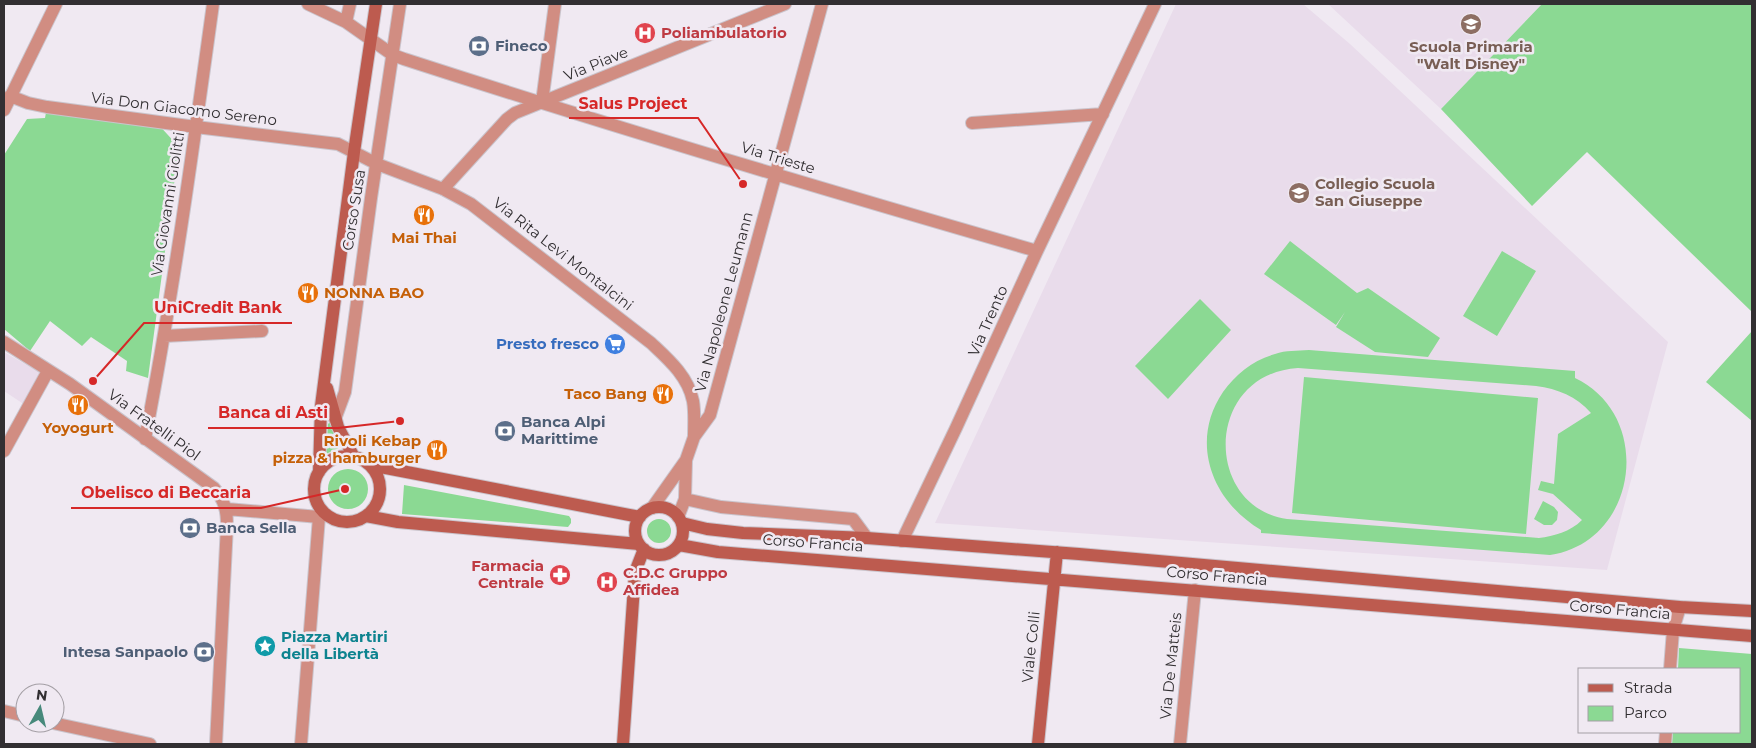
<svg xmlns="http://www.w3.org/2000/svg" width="1756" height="748" font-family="Montserrat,sans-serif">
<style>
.built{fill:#e9dceb}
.green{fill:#8bd993;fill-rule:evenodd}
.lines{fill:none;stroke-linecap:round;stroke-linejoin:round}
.street-casing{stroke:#cac4cc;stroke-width:14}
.secondary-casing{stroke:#cac4cc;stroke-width:14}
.street{stroke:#d18d82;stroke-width:12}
.secondary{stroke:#bd5b4f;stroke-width:12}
.labels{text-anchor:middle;stroke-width:5;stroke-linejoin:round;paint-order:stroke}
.health-label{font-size:15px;font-weight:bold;fill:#be3a42;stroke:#f0e9f2;text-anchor:start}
.service-label{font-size:15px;font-weight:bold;fill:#4e5e75;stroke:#f0e9f2;text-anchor:start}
.education-label{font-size:15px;font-weight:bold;fill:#785e54;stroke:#f0e9f2}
.street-label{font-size:15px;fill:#322f32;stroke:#f0e9f2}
.food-label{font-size:15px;font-weight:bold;fill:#c56008;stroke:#f0e9f2}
.shop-label{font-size:15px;font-weight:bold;fill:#366cbe;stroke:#f0e9f2;text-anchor:end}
.culture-label{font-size:15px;font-weight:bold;fill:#0d838f;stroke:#f0e9f2;text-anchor:start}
.leader{fill:none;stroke:#d62828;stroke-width:2}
.callout-dot{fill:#d62828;stroke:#f0e9f2;stroke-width:2}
.callout-label{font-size:16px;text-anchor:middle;font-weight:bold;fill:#d62828;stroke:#f0e9f2;stroke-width:5;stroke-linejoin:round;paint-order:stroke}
</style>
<rect width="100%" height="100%" fill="#f0e9f2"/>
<path class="built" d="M 1176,4 L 1303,4 L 1350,44 L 1668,342 L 1607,570 L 935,523 Z
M 1328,4 L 1542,4 L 1441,109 Z
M 4,352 L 46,376 L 28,407 L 4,391 Z"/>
<path class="green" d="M 1542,4 L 1752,4 L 1752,312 L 1587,152 L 1532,206 L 1441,109 Z
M 47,107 L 156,122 L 179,147 L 148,378 L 126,371 L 127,361 L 91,337 L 82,346 L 50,321 L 30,351 L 4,329 L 4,155 L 27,119 L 45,118 Z
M 1290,241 L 1357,293 L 1368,288 L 1440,338 L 1428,357 L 1375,352 L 1336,327 L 1345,312 L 1336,325 L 1264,274 Z
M 1502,251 L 1536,271 L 1497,336 L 1463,316 Z
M 1200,299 L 1231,330 L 1168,399 L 1135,366 Z
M 1752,331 L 1752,421 L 1706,382 Z
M 1309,350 L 1575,371 L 1575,378 C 1655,416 1638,542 1550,555 L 1261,533 L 1261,530 C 1212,501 1189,442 1223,392 C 1236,374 1253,360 1275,354 C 1286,350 1297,351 1309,350 ZM 1298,368 L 1536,386 C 1558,389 1576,396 1591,413 L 1558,434 L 1554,484 L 1541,481 L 1538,490 L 1553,494 L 1582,520 C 1570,532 1554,536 1539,538 L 1287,519 C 1203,507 1204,374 1298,368 Z
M 1304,377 L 1538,398 L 1526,534 L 1292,513 Z
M 330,422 L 333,431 L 343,446 L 326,454 L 328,424 Z
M328 489a20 20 0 1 1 40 0a20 20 0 1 1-40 0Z
M 404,485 L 569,516 L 571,519 L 571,523 L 568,527 L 402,514 Z
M 1543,501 L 1554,507 L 1558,512 L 1557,520 L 1552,525 L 1544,525 L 1534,519 Z
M647 531a12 12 0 1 1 24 0a12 12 0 1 1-24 0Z
M 1679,648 L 1752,654 L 1752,744 L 1672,744 L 1673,732 L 1740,732 L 1740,669 L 1678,669 Z"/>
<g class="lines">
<g class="street-casing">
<path id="street" d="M 308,4 L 346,22 L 393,55 L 404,59 C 614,127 825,190 1037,251
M 346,22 L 350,4
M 10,96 L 28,103 L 47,107 L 196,127 L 338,144 L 377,164 L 443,189 L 471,204 L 651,343 C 668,359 688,376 693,401 C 695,412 694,425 694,437
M 542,102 L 555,4
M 4,110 L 56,4
M 972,123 L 1103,114
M 443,189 L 507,119 L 515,113 L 785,4
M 164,336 L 262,331
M 4,342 L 70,384 L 214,488 C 224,500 227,509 227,525 L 216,744
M 335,419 L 345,392 L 371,198 L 400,4
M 145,439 C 173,295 193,149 213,4
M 4,451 L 48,371
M 685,499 L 721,507 L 853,519 L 867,538
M 652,508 L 686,460 L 694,437 L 710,415 L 822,4
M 227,509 L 319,517
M 678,517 L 685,499 L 686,460
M 902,541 L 956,428 L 1037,251 L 1155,4
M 1670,669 L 1673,630 L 1680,607
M 4,711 L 25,716
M 53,723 L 150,744
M 301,744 L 319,517 L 323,512
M 1180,744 L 1195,590
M 1665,744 L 1666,732"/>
</g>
<g class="secondary-casing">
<path id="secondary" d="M 327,388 L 338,427 L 354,457
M314 489a33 33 0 1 1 66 0a33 33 0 1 1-66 0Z
M 370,465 L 640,517
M 319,472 L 321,406 L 354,152 L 376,4
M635 531a24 24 0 1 1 48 0a24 24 0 1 1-48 0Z
M 366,516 L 398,522 L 639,544
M 682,523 L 707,529 L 743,533 L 867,538 L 1079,554 L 1680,607 L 1752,611
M 679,545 L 718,552 L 1752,636
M 623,744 L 635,572 L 644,549
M 1038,744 L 1057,552"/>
</g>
<use href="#street" class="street"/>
<use href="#secondary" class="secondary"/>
</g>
<defs>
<g id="school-disc" transform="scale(1.125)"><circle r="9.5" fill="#8d6e63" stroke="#f0e9f2"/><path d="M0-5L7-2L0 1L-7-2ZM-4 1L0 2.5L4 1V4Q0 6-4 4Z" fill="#fff"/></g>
<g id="hospital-disc" transform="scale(1.125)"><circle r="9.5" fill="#e0444e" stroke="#f0e9f2"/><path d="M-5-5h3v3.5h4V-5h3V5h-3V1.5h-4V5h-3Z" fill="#fff"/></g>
<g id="bank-disc" transform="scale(1.125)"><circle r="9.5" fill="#5c6f8a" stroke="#f0e9f2"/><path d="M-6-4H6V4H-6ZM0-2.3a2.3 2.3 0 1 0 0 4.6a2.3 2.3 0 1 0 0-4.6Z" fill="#fff"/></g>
<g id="restaurant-disc" transform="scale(1.125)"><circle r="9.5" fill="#e8710a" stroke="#f0e9f2"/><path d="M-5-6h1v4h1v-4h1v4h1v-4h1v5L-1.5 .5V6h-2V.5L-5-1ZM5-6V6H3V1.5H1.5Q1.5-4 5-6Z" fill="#fff"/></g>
<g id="supermarket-disc" transform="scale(1.125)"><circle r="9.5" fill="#3f7fe0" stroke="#f0e9f2"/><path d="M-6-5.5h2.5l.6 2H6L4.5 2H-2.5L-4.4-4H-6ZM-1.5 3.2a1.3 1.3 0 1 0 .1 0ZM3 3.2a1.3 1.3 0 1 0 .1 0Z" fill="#fff"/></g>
<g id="pharmacy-disc" transform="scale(1.125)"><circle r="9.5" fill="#e0444e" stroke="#f0e9f2"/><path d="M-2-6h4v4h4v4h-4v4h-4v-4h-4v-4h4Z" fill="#fff"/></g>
<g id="sight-disc" transform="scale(1.125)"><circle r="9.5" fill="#0f9aa8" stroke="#f0e9f2"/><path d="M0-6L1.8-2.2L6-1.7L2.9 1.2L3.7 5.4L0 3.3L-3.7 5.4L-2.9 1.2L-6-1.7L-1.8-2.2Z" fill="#fff"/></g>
</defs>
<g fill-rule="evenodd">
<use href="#school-disc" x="1471" y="24"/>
<use href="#hospital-disc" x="645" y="33"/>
<use href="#bank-disc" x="479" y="46"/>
<use href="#school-disc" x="1299" y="193"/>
<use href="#restaurant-disc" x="424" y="215"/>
<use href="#restaurant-disc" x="308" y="293"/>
<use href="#supermarket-disc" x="615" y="344"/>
<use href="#restaurant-disc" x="663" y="394"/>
<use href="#restaurant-disc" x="78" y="405"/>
<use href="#bank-disc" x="505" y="431"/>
<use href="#restaurant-disc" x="437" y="450"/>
<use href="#bank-disc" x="190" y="528"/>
<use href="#pharmacy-disc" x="560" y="575"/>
<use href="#hospital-disc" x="607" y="582"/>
<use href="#sight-disc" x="265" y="646"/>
<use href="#bank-disc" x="204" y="652"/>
</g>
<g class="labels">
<g class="health-label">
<text x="661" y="38">Poliambulatorio</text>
<text x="544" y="571" text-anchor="end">Farmacia<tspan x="544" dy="17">Centrale</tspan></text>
<text x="623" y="578">C.D.C Gruppo<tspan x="623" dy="17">Affidea</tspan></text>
</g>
<g class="service-label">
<text x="495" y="51">Fineco</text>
<text x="521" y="427">Banca Alpi<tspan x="521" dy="17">Marittime</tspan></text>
<text x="206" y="533">Banca Sella</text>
<text x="188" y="657" text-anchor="end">Intesa Sanpaolo</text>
</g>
<g class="education-label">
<text x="1471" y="52">Scuola Primaria<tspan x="1471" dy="17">"Walt Disney"</tspan></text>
<text x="1315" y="189" text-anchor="start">Collegio Scuola<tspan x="1315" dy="17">San Giuseppe</tspan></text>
</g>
<g class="street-label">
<text transform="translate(596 64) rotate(-22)" y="5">Via Piave</text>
<text transform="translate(184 109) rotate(7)" y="5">Via Don Giacomo Sereno</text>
<text transform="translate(778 158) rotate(17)" y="5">Via Trieste</text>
<text transform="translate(168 204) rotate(-81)" y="5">Via Giovanni Giolitti</text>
<text transform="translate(354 210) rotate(-81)" y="5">Corso Susa</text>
<text transform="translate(563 254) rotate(38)" y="5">Via Rita Levi Montalcini</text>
<text transform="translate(724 302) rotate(-75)" y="5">Via Napoleone Leumann</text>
<text transform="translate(988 321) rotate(-66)" y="5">Via Trento</text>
<text transform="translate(154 425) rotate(36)" y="5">Via Fratelli Piol</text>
<text transform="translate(813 543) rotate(4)" y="5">Corso Francia</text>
<text transform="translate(1217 576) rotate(5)" y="5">Corso Francia</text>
<text transform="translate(1620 610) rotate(5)" y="5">Corso Francia</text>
<text transform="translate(1031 647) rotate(-84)" y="5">Viale Colli</text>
<text transform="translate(1171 666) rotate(-84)" y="5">Via De Matteis</text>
</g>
<g class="food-label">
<text x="424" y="243">Mai Thai</text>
<text x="324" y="298" text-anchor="start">NONNA BAO</text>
<text x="647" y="399" text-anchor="end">Taco Bang</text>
<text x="78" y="433">Yoyogurt</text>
<text x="421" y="446" text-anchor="end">Rivoli Kebap<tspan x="421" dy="17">pizza &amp; hamburger</tspan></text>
</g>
<g class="shop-label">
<text x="599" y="349">Presto fresco</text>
</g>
<g class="culture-label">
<text x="281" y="642">Piazza Martiri<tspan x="281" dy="17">della Libertà</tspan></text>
</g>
</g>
<path class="leader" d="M743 184L698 118H569M93 381L144 323H292M400 421L338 428H208M345 489L261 508H71"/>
<g class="callout-dot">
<circle cx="743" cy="184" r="5"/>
<circle cx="93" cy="381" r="5"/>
<circle cx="400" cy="421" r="5"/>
<circle cx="345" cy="489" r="5"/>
</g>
<g class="callout-label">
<text x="633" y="109">Salus Project</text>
<text x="218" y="313">UniCredit Bank</text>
<text x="273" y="418">Banca di Asti</text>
<text x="166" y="498">Obelisco di Beccaria</text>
</g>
<rect width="1756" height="748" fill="none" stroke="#322f32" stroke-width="10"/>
<rect x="1578" y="668" width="162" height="65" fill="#f0e9f2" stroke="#a49fa5"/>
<rect x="1588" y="684" width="25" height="8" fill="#bd5b4f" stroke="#a49fa5"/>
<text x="1624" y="693" font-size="15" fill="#322f32">Strada</text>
<rect x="1588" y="706" width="25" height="15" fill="#8bd993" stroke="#a49fa5"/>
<text x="1624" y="718" font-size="15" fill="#322f32">Parco</text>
<g transform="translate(40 708) rotate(8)"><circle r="24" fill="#f0e9f2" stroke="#a49fa5"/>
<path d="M0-4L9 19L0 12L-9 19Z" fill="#47897b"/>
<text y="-8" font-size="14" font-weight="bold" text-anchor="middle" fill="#322f32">N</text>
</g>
</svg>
